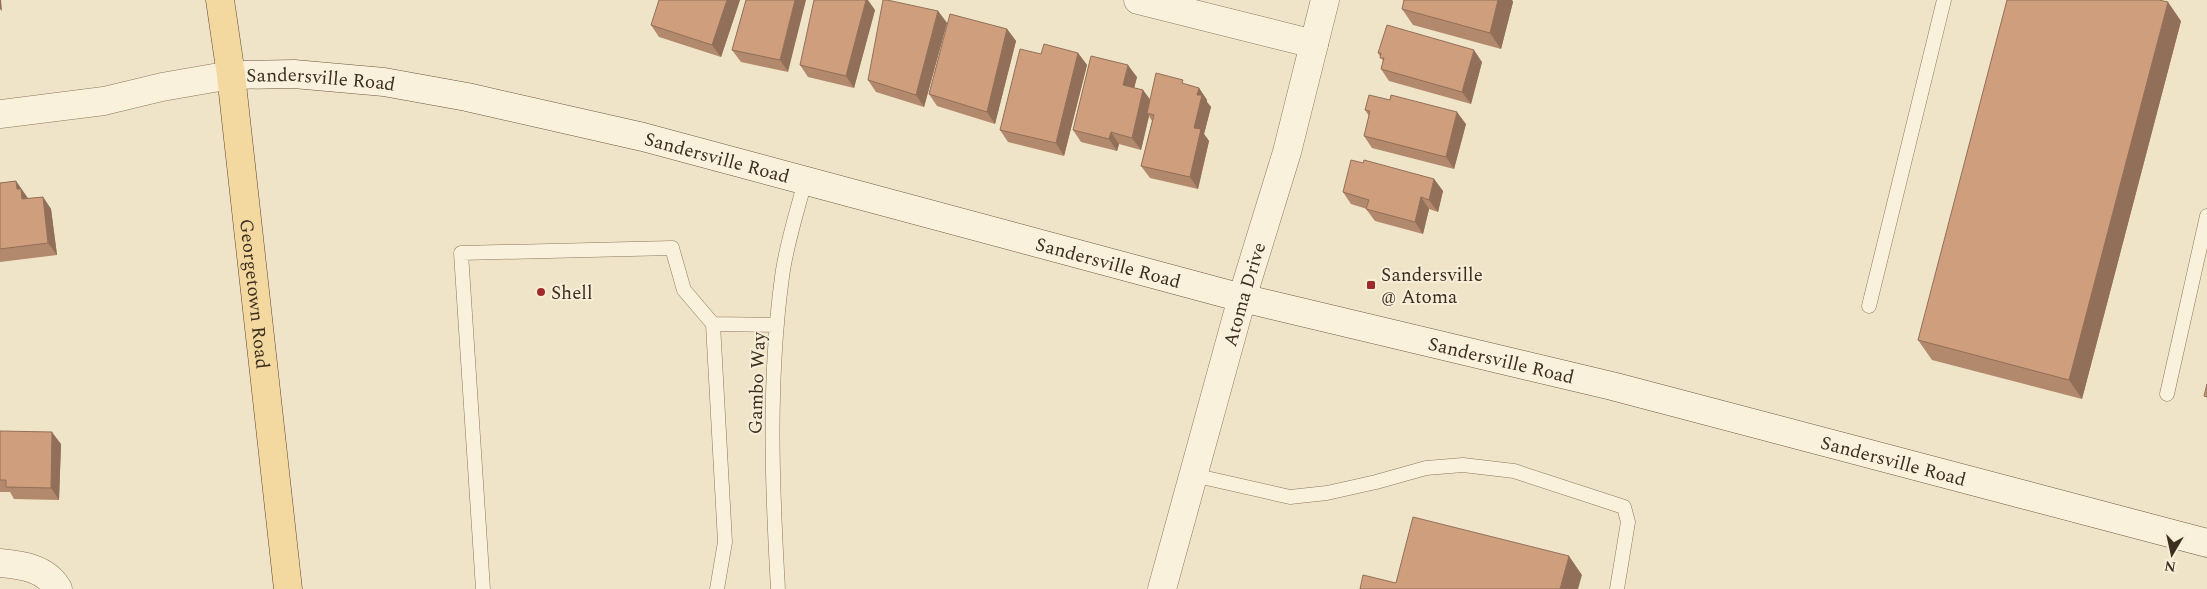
<svg xmlns="http://www.w3.org/2000/svg" width="2207" height="589" font-family="Spectral,serif">
<style>
.lines{fill:none;stroke-linecap:round;stroke-linejoin:round}
.lane-casing{stroke:#8d765c;stroke-width:15}
.street-casing{stroke:#8d765c;stroke-width:29}
.secondary-casing{stroke:#6f573f;stroke-width:29}
.primary-casing{stroke:#5b4430;stroke-width:29}
.lane{stroke:#faf1dc;stroke-width:14}
.street{stroke:#faf1dc;stroke-width:28}
.secondary{stroke:#faf1dc;stroke-width:28}
.primary{stroke:#f3d9a0;stroke-width:28}
.wall{fill:#b2896c}
.shaded-wall{fill:#916f58}
.building{fill:#cf9f7d;stroke:#916f58}
.poi-dot{fill:#9e2a2b;stroke:#f7eed8;stroke-width:2}
.labels{text-anchor:middle;stroke-width:4;stroke-linejoin:round;paint-order:stroke}
.street-label{font-size:19px;fill:#3d2e20;stroke:#f7eed8}
.poi-label{font-size:19px;fill:#3d2e20;stroke:#f7eed8;text-anchor:start}
</style>
<rect width="100%" height="100%" fill="#f0e4c8"/>
<g class="lines">
<g class="lane-casing">
<path id="lane" d="M 1869,306 L 1944,0
M 2167,394 L 2207,216
M 1193,475 L 1290,497 L 1327,493 L 1376,482 L 1426,468 L 1463,465 L 1514,471 L 1624,507 L 1628,522 L 1617,589
M 483,589 L 461,253 L 672,248 L 684,290 L 713,324
M 717,589 L 725,542 L 713,324 L 777,325
M 778,589 C 772,485 768,381 782,277 C 786,245 797,212 805,181"/>
</g>
<g class="street-casing">
<g id="street">
<path d="M 1138,0 L 1314,44"/>
<path d="M 0,114 L 104,101 L 162,87 L 231,75"/>
<path d="M 0,563 C 22,565 46,568 58,589"/>
<path id="s1" d="M 1162,589 L 1242,298 L 1287,152 L 1325,0"/>
</g>
</g>
<g class="secondary-casing">
<g id="secondary">
<path id="s2" d="M 231,75 L 294,74 L 384,82 L 467,97 L 643,137 L 1242,298 L 1612,386 L 2207,543"/>
</g>
</g>
<g class="primary-casing">
<g id="primary">
<path id="s3" d="M 220,0 L 231,75 L 288,589"/>
</g>
</g>
<use href="#lane" class="lane"/>
<use href="#street" class="street"/>
<use href="#secondary" class="secondary"/>
<use href="#primary" class="primary"/>
</g>
<path class="wall" d="M 740,0 L 721,57 L 659,37 L 651,25 Z
M 746,0 L 788,72 L 741,62 L 732,50 Z
M 1404,0 L 1512,0 L 1513,2 L 1501,49 L 1413,25 L 1402,9 Z
M 875,10 L 854,88 L 808,77 L 800,65 Z
M 938,11 L 947,23 L 924,107 L 876,92 L 868,80 Z
M 2181,21 L 2082,399 L 1932,360 L 1918,340 Z
M 1007,29 L 1016,41 L 995,124 L 937,106 L 929,94 Z
M 1078,53 L 1087,65 L 1064,156 L 1008,142 L 1000,130 L 1041,54 Z
M 1378,53 L 1482,62 L 1471,104 L 1389,81 L 1381,69 L 1383,61 Z
M 1137,77 L 1134,88 L 1143,90 L 1150,100 L 1186,85 L 1199,88 L 1207,100 L 1207,102 L 1211,107 L 1204,134 L 1209,141 L 1198,189 L 1150,178 L 1141,166 L 1152,121 L 1149,116 L 1141,150 L 1119,144 L 1117,151 L 1081,142 L 1073,130 Z
M 1365,110 L 1466,124 L 1454,169 L 1372,148 L 1364,136 L 1369,116 Z
M 1434,179 L 1443,191 L 1438,212 L 1429,209 L 1423,234 L 1375,221 L 1366,209 L 1367,209 L 1351,204 L 1343,192 Z
M 16,181 L 28,199 L 43,197 L 51,209 L 57,255 L 0,262 L 0,183 Z
M 0,431 L 61,444 L 59,500 L 14,499 L 10,492 L 0,492 Z"/>
<path class="shaded-wall" d="M 0,0 L 1,0 L 2,11 L 0,9 Z
M 727,0 L 740,0 L 721,57 L 712,45 Z
M 795,0 L 806,0 L 788,72 L 780,60 Z
M 866,0 L 868,0 L 875,10 L 854,88 L 846,76 Z
M 1498,0 L 1512,0 L 1513,2 L 1501,49 L 1490,33 Z
M 2168,2 L 2181,21 L 2082,399 L 2069,380 Z
M 938,11 L 947,23 L 924,107 L 916,95 Z
M 1007,29 L 1016,41 L 995,124 L 987,112 Z
M 1474,50 L 1482,62 L 1471,104 L 1462,92 Z
M 1078,53 L 1087,65 L 1064,156 L 1056,143 Z
M 1128,65 L 1137,77 L 1132,97 L 1123,85 Z
M 1199,88 L 1207,100 L 1207,102 L 1211,107 L 1204,134 L 1209,141 L 1198,189 L 1190,177 L 1197,95 Z
M 1143,90 L 1152,102 L 1147,113 L 1149,116 L 1141,150 L 1132,138 Z
M 1457,112 L 1466,124 L 1454,169 L 1446,157 Z
M 1111,132 L 1119,144 L 1117,151 L 1109,139 Z
M 1434,179 L 1443,191 L 1438,212 L 1429,200 Z
M 16,181 L 30,201 L 22,199 L 17,189 Z
M 43,197 L 51,209 L 57,255 L 48,243 Z
M 1421,197 L 1429,209 L 1423,234 L 1415,222 Z
M 52,432 L 61,444 L 59,500 L 51,488 Z
M 1569,556 L 1582,575 L 1578,589 L 1560,589 Z"/>
<path class="building" d="M 659,0 L 727,0 L 712,45 L 651,25 Z
M 746,0 L 795,0 L 780,60 L 732,50 Z
M 814,0 L 866,0 L 846,76 L 800,65 Z
M 883,0 L 887,0 L 938,11 L 916,95 L 868,80 Z
M 1404,0 L 1498,0 L 1490,33 L 1402,9 Z
M 2007,0 L 2159,0 L 2168,2 L 2069,380 L 1918,340 Z
M 950,14 L 1007,29 L 987,112 L 929,94 Z
M 1387,25 L 1474,50 L 1462,92 L 1381,69 L 1384,58 L 1380,58 L 1381,53 L 1378,53 Z
M 1044,44 L 1078,53 L 1056,143 L 1000,130 L 1020,49 L 1041,54 Z
M 1091,56 L 1128,65 L 1123,85 L 1143,90 L 1132,138 L 1111,132 L 1109,139 L 1073,130 Z
M 1156,73 L 1183,80 L 1182,83 L 1199,88 L 1197,95 L 1202,95 L 1194,128 L 1201,129 L 1190,177 L 1141,166 L 1154,115 L 1147,113 Z
M 1369,95 L 1390,100 L 1391,95 L 1457,112 L 1446,157 L 1364,136 L 1370,111 L 1365,110 Z
M 1351,160 L 1363,163 L 1364,160 L 1434,179 L 1429,200 L 1421,197 L 1415,222 L 1366,209 L 1369,200 L 1343,192 Z
M 16,181 L 17,189 L 21,189 L 22,199 L 43,197 L 48,243 L 0,249 L 0,183 Z
M 2207,384 L 2207,397 L 2204,396 Z
M 0,431 L 52,432 L 51,488 L 6,487 L 6,480 L 0,480 Z
M 1413,517 L 1569,556 L 1560,589 L 1360,589 L 1363,575 L 1396,583 Z"/>
<g class="poi-dot">
<rect x="1366" y="280" width="10" height="10" rx="2.5"/>
<circle cx="541" cy="292" r="5"/>
</g>
<g class="labels">
<g class="street-label">
<text dy="7" stroke="none"><textPath href="#s2" startOffset="90">Sandersville Road</textPath></text>
<text dy="7" stroke="none"><textPath href="#s2" startOffset="495">Sandersville Road</textPath></text>
<text dy="7" stroke="none"><textPath href="#s2" startOffset="900">Sandersville Road</textPath></text>
<text dy="7" stroke="none"><textPath href="#s3" startOffset="296">Georgetown Road</textPath></text>
<text dy="7" stroke="none"><textPath href="#s1" startOffset="306">Atoma Drive</textPath></text>
<text dy="7" stroke="none"><textPath href="#s2" startOffset="1305">Sandersville Road</textPath></text>
<text transform="translate(756 383) rotate(-88)" y="7">Gambo Way</text>
<text dy="7" stroke="none"><textPath href="#s2" startOffset="1710">Sandersville Road</textPath></text>
</g>
<g class="poi-label">
<text x="1381" y="281">Sandersville<tspan x="1381" dy="22">@ Atoma</tspan></text>
<text x="551" y="299">Shell</text>
</g>
</g>
<g transform="translate(2172 554) rotate(189)" stroke="#f7eed8" stroke-width="4" paint-order="stroke">
<path d="M0-4L9 19L0 12L-9 19Z" fill="#3d2e20"/>
<text y="-8" font-size="14" font-weight="bold" text-anchor="middle" fill="#3d2e20">N</text>
</g>
</svg>
